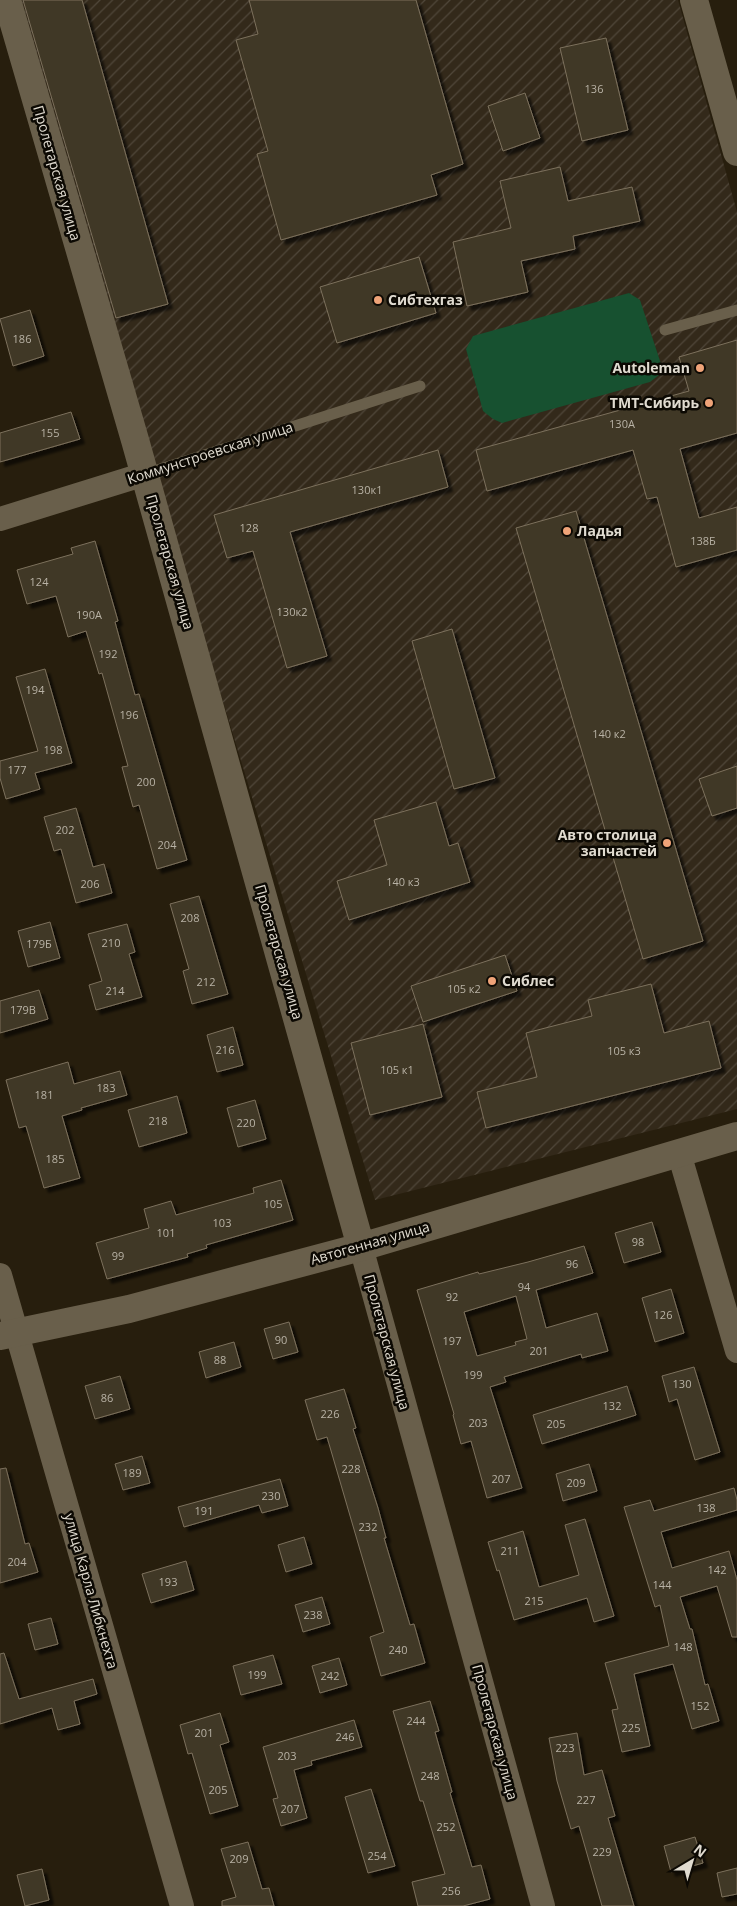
<svg xmlns="http://www.w3.org/2000/svg" width="737" height="1906" font-family="'Open Sans',sans-serif">
<style>
.industrial{fill:url(#industrial-furrows)}
.green{fill:#175130}
.building{fill:#413725;stroke:#7c715d;fill-rule:evenodd;filter:url(#shadow)}
.lines{fill:none;stroke-linecap:round;stroke-linejoin:round}
.service{stroke:#695f4b;stroke-width:11}
.minor{stroke:#695f4b;stroke-width:24}
.tertiary{stroke:#695f4b;stroke-width:28}
.poi-dot{fill:#efa378;stroke:#0c0903;stroke-width:2}
.labels{text-anchor:middle;stroke-width:5;stroke-linejoin:round;paint-order:stroke}
.number-label{font-size:11px;fill:#b8b2a5}
.street-label{font-size:14px;fill:#e0dbd0;stroke:#0c0903}
.poi-label{font-size:14px;font-weight:bold;fill:#e0dbd0;stroke:#0c0903;text-anchor:start}
</style>
<defs>
<pattern id="industrial-furrows" width="10" height="10" patternUnits="userSpaceOnUse" patternTransform="scale(1.25)"><rect width="10" height="10" fill="#33291a"/><path d="M-1 1l2-2M0 10L10 0M9 11l2-2" fill="none" stroke="#50473a"/></pattern>
<filter id="shadow"><feDropShadow dx="4.5" dy="4.5" stdDeviation="1" flood-color="#0009"/></filter>
</defs>
<rect width="100%" height="100%" fill="#271e0d"/>
<path class="industrial" d="M 14,0 L 678,0 L 737,212 L 737,1109 L 375,1200 L 116,351 Z"/>
<path class="green" d="M 629,293 L 640,300 L 661,364 L 659,375 L 650,382 L 502,423 L 493,419 L 483,411 L 466,349 L 473,336 Z"/>
<path class="building" d="M 23,0 L 82,0 L 168,304 L 116,318 Z
M 249,0 L 416,0 L 463,164 L 431,175 L 437,195 L 281,240 L 257,154 L 268,151 L 236,40 L 258,34 Z
M 606,38 L 628,130 L 582,141 L 560,48 Z
M 525,93 L 540,138 L 503,151 L 488,106 Z
M 560,167 L 568,201 L 632,187 L 640,221 L 573,236 L 575,249 L 521,261 L 528,292 L 467,306 L 453,242 L 511,228 L 500,181 Z
M 419,257 L 436,313 L 337,343 L 320,287 Z
M 30,310 L 44,356 L 13,366 L 0,319 Z
M 737,340 L 737,433 L 680,449 L 699,518 L 737,507 L 737,550 L 676,567 L 657,497 L 647,499 L 633,450 L 487,491 L 476,450 L 689,391 L 679,357 Z
M 71,412 L 80,439 L 0,462 L 0,433 Z
M 438,450 L 448,487 L 290,532 L 327,656 L 287,668 L 253,551 L 227,558 L 214,515 Z
M 576,511 L 703,941 L 643,959 L 516,528 Z
M 95,541 L 118,621 L 115,622 L 135,695 L 139,694 L 187,860 L 157,869 L 139,805 L 133,807 L 122,767 L 128,766 L 102,673 L 99,674 L 86,631 L 68,637 L 56,596 L 27,604 L 17,570 L 73,554 L 71,548 Z
M 452,629 L 495,778 L 454,789 L 412,641 Z
M 45,669 L 72,763 L 35,773 L 40,789 L 6,799 L 0,778 L 0,761 L 38,751 L 16,677 Z
M 737,766 L 737,808 L 712,816 L 699,779 Z
M 436,802 L 449,846 L 458,843 L 470,882 L 349,920 L 337,881 L 387,865 L 374,820 Z
M 76,808 L 93,867 L 104,864 L 112,893 L 76,903 L 61,849 L 54,851 L 44,817 Z
M 199,896 L 228,994 L 192,1004 L 183,971 L 189,969 L 170,904 Z
M 50,922 L 60,958 L 28,967 L 18,931 Z
M 127,924 L 135,952 L 129,954 L 142,997 L 96,1010 L 89,985 L 102,981 L 88,934 Z
M 505,955 L 517,991 L 423,1022 L 411,986 Z
M 651,984 L 664,1033 L 709,1021 L 721,1068 L 486,1128 L 477,1092 L 537,1077 L 526,1033 L 592,1016 L 588,1000 Z
M 39,990 L 48,1019 L 0,1033 L 0,1001 Z
M 423,1024 L 442,1097 L 370,1115 L 351,1043 Z
M 233,1027 L 243,1065 L 217,1072 L 207,1035 Z
M 68,1062 L 74,1084 L 120,1071 L 127,1095 L 81,1108 L 82,1110 L 62,1116 L 80,1178 L 44,1188 L 26,1126 L 19,1128 L 6,1080 Z
M 177,1096 L 187,1133 L 139,1147 L 128,1110 Z
M 255,1100 L 266,1139 L 238,1147 L 227,1108 Z
M 281,1180 L 293,1220 L 206,1245 L 207,1248 L 187,1254 L 188,1257 L 107,1279 L 96,1243 L 149,1228 L 144,1209 L 171,1201 L 176,1215 L 254,1193 L 253,1188 Z
M 652,1222 L 661,1252 L 624,1263 L 615,1233 Z
M 584,1246 L 593,1273 L 536,1290 L 546,1328 L 597,1313 L 608,1351 L 582,1358 L 581,1354 L 504,1377 L 506,1382 L 490,1387 L 522,1488 L 487,1498 L 471,1441 L 461,1444 L 453,1415 L 454,1414 L 417,1290 L 478,1272 L 479,1274 L 528,1262 ZM 516,1296 L 527,1339 L 515,1342 L 516,1345 L 477,1356 L 464,1312 Z
M 671,1289 L 684,1333 L 655,1342 L 642,1298 Z
M 289,1322 L 298,1352 L 273,1359 L 264,1329 Z
M 234,1342 L 241,1367 L 206,1378 L 199,1352 Z
M 694,1367 L 720,1452 L 695,1460 L 677,1399 L 669,1402 L 662,1376 Z
M 120,1376 L 130,1409 L 95,1419 L 85,1386 Z
M 627,1386 L 636,1415 L 542,1444 L 533,1415 Z
M 344,1389 L 356,1428 L 353,1429 L 378,1508 L 386,1538 L 384,1538 L 410,1625 L 414,1624 L 425,1663 L 381,1676 L 370,1637 L 384,1632 L 327,1437 L 317,1440 L 305,1400 Z
M 142,1456 L 150,1483 L 123,1490 L 115,1464 Z
M 589,1464 L 597,1491 L 563,1501 L 556,1474 Z
M 6,1468 L 25,1544 L 29,1543 L 38,1572 L 0,1583 L 0,1469 Z
M 280,1479 L 288,1506 L 262,1513 L 259,1505 L 184,1527 L 178,1507 Z
M 734,1488 L 737,1500 L 737,1510 L 661,1532 L 672,1568 L 729,1551 L 737,1580 L 737,1637 L 732,1637 L 717,1586 L 680,1597 L 690,1629 L 692,1629 L 705,1685 L 708,1684 L 719,1721 L 692,1729 L 673,1664 L 634,1674 L 650,1746 L 622,1752 L 612,1710 L 618,1709 L 605,1663 L 669,1646 L 660,1605 L 655,1607 L 624,1507 L 650,1500 L 654,1511 Z
M 585,1519 L 614,1616 L 594,1622 L 587,1598 L 514,1620 L 499,1570 L 497,1571 L 488,1542 L 523,1531 L 539,1587 L 579,1575 L 565,1525 Z
M 304,1537 L 312,1564 L 286,1572 L 278,1545 Z
M 186,1561 L 194,1590 L 151,1603 L 142,1574 Z
M 322,1597 L 330,1624 L 303,1632 L 295,1605 Z
M 51,1618 L 58,1644 L 35,1650 L 28,1624 Z
M 4,1653 L 19,1699 L 93,1679 L 97,1694 L 74,1701 L 80,1724 L 58,1730 L 52,1708 L 0,1724 L 0,1654 Z
M 273,1655 L 282,1684 L 241,1695 L 233,1666 Z
M 339,1658 L 347,1685 L 320,1693 L 312,1666 Z
M 430,1701 L 439,1731 L 435,1732 L 452,1792 L 450,1793 L 472,1867 L 481,1865 L 490,1899 L 463,1906 L 418,1906 L 412,1882 L 445,1874 L 423,1801 L 420,1801 L 393,1711 Z
M 220,1713 L 229,1742 L 220,1745 L 238,1806 L 210,1814 L 192,1753 L 188,1754 L 180,1725 Z
M 354,1720 L 362,1747 L 311,1761 L 312,1765 L 294,1770 L 307,1818 L 281,1826 L 273,1799 L 278,1798 L 263,1747 Z
M 577,1733 L 584,1775 L 602,1770 L 615,1816 L 608,1818 L 634,1906 L 602,1906 L 579,1826 L 571,1829 L 557,1781 L 549,1738 Z
M 371,1789 L 395,1866 L 368,1873 L 345,1797 Z
M 695,1837 L 703,1863 L 671,1872 L 664,1846 Z
M 248,1842 L 262,1889 L 269,1888 L 274,1906 L 222,1906 L 222,1901 L 236,1897 L 221,1849 Z
M 737,1868 L 737,1894 L 722,1897 L 717,1873 Z
M 42,1869 L 49,1900 L 25,1906 L 17,1875 Z"/>
<g class="lines">
<path class="service" d="M 665,330 L 737,310
M 145,474 L 420,386"/>
<path class="minor" d="M 0,519 L 145,474
M 679,1153 L 737,1351
M 361,1247 L 543,1906
M 0,1275 L 182,1906"/>
<path class="tertiary" d="M 7,0 L 135,440 L 361,1247
M 694,0 L 737,152
M 0,1336 L 129,1309 L 361,1247 L 737,1136"/>
</g>
<g class="poi-dot">
<circle cx="378" cy="300" r="5"/>
<circle cx="700" cy="368" r="5"/>
<circle cx="709" cy="403" r="5"/>
<circle cx="567" cy="531" r="5"/>
<circle cx="667" cy="843" r="5"/>
<circle cx="492" cy="981" r="5"/>
</g>
<g class="labels">
<g class="number-label">
<text x="594" y="93">136</text>
<text x="22" y="343">186</text>
<text x="622" y="428">130А</text>
<text x="50" y="437">155</text>
<text x="367" y="494">130к1</text>
<text x="249" y="532">128</text>
<text x="703" y="545">138Б</text>
<text x="39" y="586">124</text>
<text x="292" y="616">130к2</text>
<text x="89" y="619">190А</text>
<text x="108" y="658">192</text>
<text x="35" y="694">194</text>
<text x="129" y="719">196</text>
<text x="609" y="738">140 к2</text>
<text x="53" y="754">198</text>
<text x="17" y="774">177</text>
<text x="146" y="786">200</text>
<text x="65" y="834">202</text>
<text x="167" y="849">204</text>
<text x="403" y="886">140 к3</text>
<text x="90" y="888">206</text>
<text x="190" y="922">208</text>
<text x="111" y="947">210</text>
<text x="39" y="948">179Б</text>
<text x="206" y="986">212</text>
<text x="464" y="993">105 к2</text>
<text x="115" y="995">214</text>
<text x="23" y="1014">179В</text>
<text x="225" y="1054">216</text>
<text x="624" y="1055">105 к3</text>
<text x="397" y="1074">105 к1</text>
<text x="106" y="1092">183</text>
<text x="44" y="1099">181</text>
<text x="158" y="1125">218</text>
<text x="246" y="1127">220</text>
<text x="55" y="1163">185</text>
<text x="273" y="1208">105</text>
<text x="222" y="1227">103</text>
<text x="166" y="1237">101</text>
<text x="638" y="1246">98</text>
<text x="118" y="1260">99</text>
<text x="572" y="1268">96</text>
<text x="524" y="1291">94</text>
<text x="452" y="1301">92</text>
<text x="663" y="1319">126</text>
<text x="281" y="1344">90</text>
<text x="452" y="1345">197</text>
<text x="539" y="1355">201</text>
<text x="220" y="1364">88</text>
<text x="473" y="1379">199</text>
<text x="682" y="1388">130</text>
<text x="107" y="1402">86</text>
<text x="612" y="1410">132</text>
<text x="330" y="1418">226</text>
<text x="478" y="1427">203</text>
<text x="556" y="1428">205</text>
<text x="351" y="1473">228</text>
<text x="132" y="1477">189</text>
<text x="501" y="1483">207</text>
<text x="576" y="1487">209</text>
<text x="271" y="1500">230</text>
<text x="706" y="1512">138</text>
<text x="204" y="1515">191</text>
<text x="368" y="1531">232</text>
<text x="510" y="1555">211</text>
<text x="17" y="1566">204</text>
<text x="717" y="1574">142</text>
<text x="168" y="1586">193</text>
<text x="662" y="1589">144</text>
<text x="534" y="1605">215</text>
<text x="313" y="1619">238</text>
<text x="683" y="1651">148</text>
<text x="398" y="1654">240</text>
<text x="257" y="1679">199</text>
<text x="330" y="1680">242</text>
<text x="700" y="1710">152</text>
<text x="416" y="1725">244</text>
<text x="631" y="1732">225</text>
<text x="204" y="1737">201</text>
<text x="345" y="1741">246</text>
<text x="565" y="1752">223</text>
<text x="287" y="1760">203</text>
<text x="430" y="1780">248</text>
<text x="218" y="1794">205</text>
<text x="586" y="1804">227</text>
<text x="290" y="1813">207</text>
<text x="446" y="1831">252</text>
<text x="602" y="1856">229</text>
<text x="377" y="1860">254</text>
<text x="239" y="1863">209</text>
<text x="451" y="1895">256</text>
</g>
<g class="street-label">
<text transform="translate(57 173) rotate(74)" y="5">Пролетарская улица</text>
<text transform="translate(210 453) rotate(-18)" y="5">Коммунстроевская улица</text>
<text transform="translate(170 562) rotate(74)" y="5">Пролетарская улица</text>
<text transform="translate(279 952) rotate(74)" y="5">Пролетарская улица</text>
<text transform="translate(370 1243) rotate(-16)" y="5">Автогенная улица</text>
<text transform="translate(387 1342) rotate(75)" y="5">Пролетарская улица</text>
<text transform="translate(91 1591) rotate(74)" y="5">улица Карла Либкнехта</text>
<text transform="translate(495 1732) rotate(75)" y="5">Пролетарская улица</text>
</g>
<g class="poi-label">
<text x="388" y="305">Сибтехгаз</text>
<text x="690" y="373" text-anchor="end">Autoleman</text>
<text x="699" y="408" text-anchor="end">ТМТ-Сибирь</text>
<text x="577" y="536">Ладья</text>
<text x="657" y="840" text-anchor="end">Авто столица<tspan x="657" dy="16">запчастей</tspan></text>
<text x="502" y="986">Сиблес</text>
</g>
</g>
<g transform="translate(692 1861) rotate(38)" stroke="#0c0903" stroke-width="4" paint-order="stroke">
<path d="M0-4L9 19L0 12L-9 19Z" fill="#e0dbd0"/>
<text y="-8" font-size="14" font-weight="bold" text-anchor="middle" fill="#e0dbd0">N</text>
</g>
</svg>
